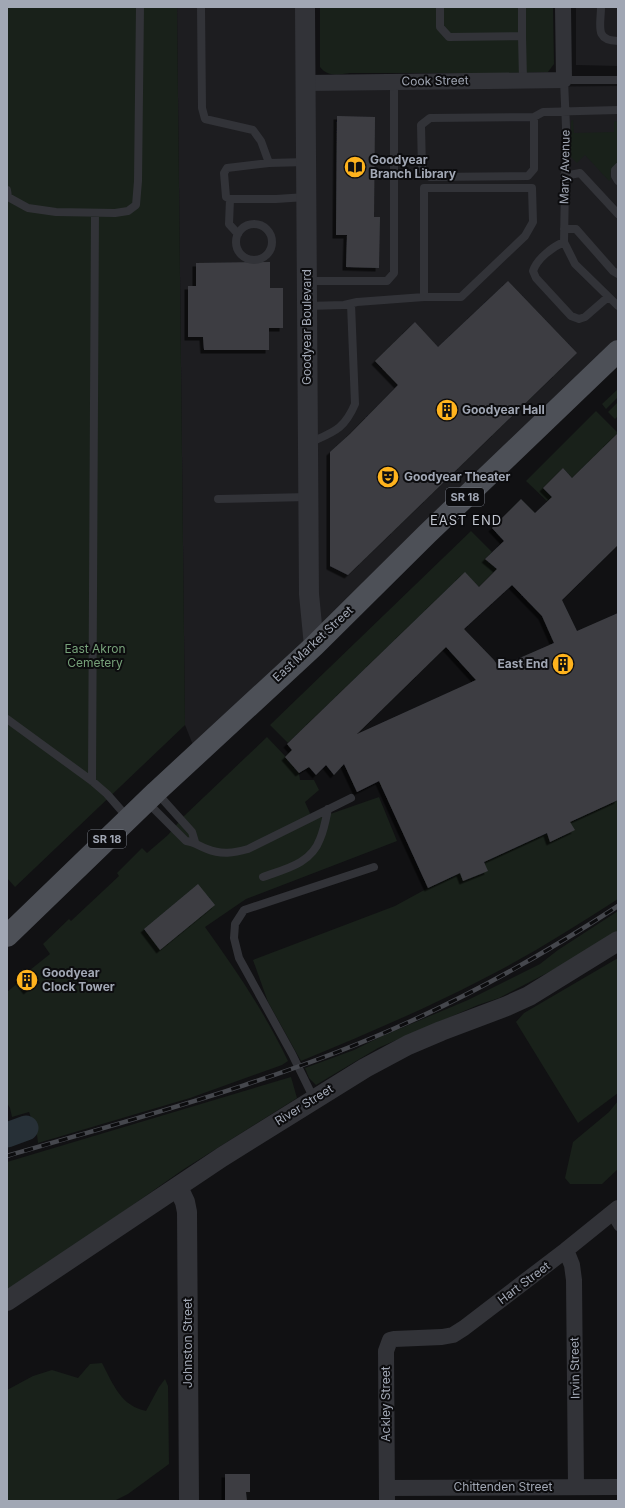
<svg xmlns="http://www.w3.org/2000/svg" width="625" height="1508" font-family="Inter,sans-serif">
<style>
.built{fill:#1d1d20}
.green{fill:#19211a}
.lines{fill:none;stroke-linecap:round;stroke-linejoin:round}
.river{stroke:#273037;stroke-width:25}
.building{fill:#3d3e43;fill-rule:evenodd;filter:url(#shadow)}
.service{stroke:#323338;stroke-width:8}
.minor{stroke:#323338;stroke-width:16}
.tertiary{stroke:#323338;stroke-width:20}
.primary{stroke:#4d5057;stroke-width:22}
.rail-casing{stroke:#45474d;stroke-width:4.5}
.rail{stroke:#0c0c0e;stroke-width:3;stroke-dasharray:9;stroke-linecap:butt}
.labels{text-anchor:middle;stroke-width:4;stroke-linejoin:round;paint-order:stroke}
.shield{fill:#0c0c0e;stroke:#747882;stroke-width:1}
.shield-label{font-size:11px;font-weight:bold;fill:#a1a7b4}
.street-label{font-size:12px;fill:#a1a7b4;stroke:#0c0c0e}
.poi-label{font-size:12px;font-weight:bold;fill:#a1a7b4;stroke:#0c0c0e;text-anchor:start}
.park-label{font-size:12px;fill:#76a179;stroke:#0c0c0e}
.neighbourhood-label{font-size:13px;letter-spacing:1px;fill:#c2c6d0;stroke:#0c0c0e}
</style>
<defs>
<filter id="shadow"><feDropShadow dx="-3.5" dy="3.5" stdDeviation="0" flood-color="#0009"/></filter>
</defs>
<rect width="100%" height="100%" fill="#111113"/>
<path class="built" d="M 177,7 L 302,7 L 309,646 L 195,750 L 185,725 Z
M 576,7 L 618,7 L 618,66 L 576,65 Z
M 618,86 L 618,343 L 319,633 L 314,89 Z"/>
<path class="green" d="M 7,7 L 177,7 L 185,725 L 15,887 L 7,878 Z
M 320,7 L 553,7 L 554,64 L 548,72 L 508,73 L 350,73 C 338,75 328,77 320,67 Z
M 572,120 L 573,120 L 574,133 L 614,132 L 614,122 L 616,121 L 618,122 C 618,134 620,147 618,159 C 617,167 607,169 611,179 L 609,181 L 585,155 L 577,163 L 571,157 L 571,122 Z
M 618,389 L 618,397 L 606,409 L 602,404 Z
M 618,402 L 618,416 L 615,419 L 608,412 Z
M 596,411 L 618,433 L 572,478 L 563,468 L 543,488 L 552,497 L 547,501 L 526,481 Z
M 471,531 L 492,552 L 485,559 L 497,569 L 479,587 L 465,573 L 288,743 L 270,725 Z
M 267,737 L 285,756 L 285,757 L 299,773 L 300,780 L 314,780 L 319,790 L 305,802 L 313,820 L 379,797 L 397,841 L 246,899 L 205,927 C 236,970 265,1013 288,1061 L 282,1065 L 190,1098 L 38,1143 L 37,1135 L 29,1112 L 12,1117 L 10,1108 L 7,1103 L 7,992 L 19,982 L 26,992 L 40,983 L 30,970 L 50,954 L 43,944 L 69,919 L 71,921 L 119,876 L 117,873 L 142,848 L 147,853 L 168,835 L 183,817 Z
M 618,800 L 618,899 C 573,928 527,957 479,981 C 421,1011 361,1036 301,1061 L 268,1002 L 253,960 L 395,906 L 428,888 L 460,873 L 463,881 L 487,871 L 484,862 L 547,833 L 550,841 L 570,822 Z
M 618,911 L 618,931 L 578,957 L 499,998 L 478,1005 L 378,1048 L 316,1085 L 309,1078 L 305,1068 L 354,1050 L 380,1037 L 468,1000 L 540,964 L 558,950 Z
M 618,958 L 618,1093 L 578,1123 L 516,1022 L 524,1013 Z
M 291,1077 L 297,1098 L 184,1169 L 73,1247 L 7,1290 L 7,1162 Z
M 618,1101 L 618,1169 L 602,1184 L 570,1184 L 565,1178 L 573,1142 L 609,1112 Z
M 102,1363 C 113,1384 121,1406 146,1411 L 159,1387 L 165,1379 L 168,1386 L 169,1464 L 128,1494 L 114,1501 L 7,1501 L 7,1390 L 33,1376 L 52,1370 L 78,1378 L 90,1364 Z"/>
<g class="lines">
<path class="river" d="M 7,1135 L 26,1128"/>
</g>
<path class="building" d="M 337,116 L 375,117 L 374,217 L 380,217 L 379,268 L 346,267 L 347,235 L 336,235 Z
M 270,262 L 270,288 L 283,288 L 283,328 L 269,328 L 269,350 L 204,350 L 203,337 L 188,337 L 188,286 L 196,286 L 196,263 Z
M 508,281 L 577,353 L 348,575 L 330,566 L 330,452 L 350,434 L 398,385 L 375,361 L 415,322 L 438,347 Z
M 618,433 L 618,545 L 562,600 L 577,631 L 618,613 L 618,800 L 570,822 L 575,830 L 550,842 L 547,833 L 484,862 L 488,871 L 463,881 L 460,873 L 428,888 L 379,781 L 357,792 L 344,764 L 334,775 L 326,765 L 316,775 L 309,767 L 299,773 L 285,757 L 292,750 L 287,744 L 465,572 L 479,587 L 497,569 L 485,559 L 504,541 L 492,528 L 521,499 L 535,513 L 552,497 L 543,488 L 563,468 L 572,478 ZM 512,585 L 542,616 L 554,643 L 499,667 L 494,660 L 464,629 ZM 446,647 L 476,680 L 357,734 Z
M 198,884 L 215,905 L 160,950 L 144,929 Z
M 29,970 L 38,982 L 27,991 L 18,979 Z
M 225,1474 L 250,1474 L 250,1492 L 246,1492 L 247,1501 L 225,1501 Z"/>
<g class="lines">
<path class="service" d="M 201,7 L 202,108 L 205,119 L 253,130 L 261,141 L 269,163 L 306,162
M 440,7 L 440,27 L 449,37 L 522,36 L 523,80
M 522,7 L 522,36
M 601,7 C 601,25 594,41 618,41
M 618,80 L 564,80 L 566,127 L 564,242 L 575,264 L 618,306
M 534,117 L 430,118 L 421,125 L 422,170 L 430,177 L 528,176 L 534,169 L 534,117 L 543,112 L 618,110
M 269,163 L 227,168 L 224,173 L 226,197 L 230,199 L 276,199 L 306,197
M 618,167 L 615,170 L 615,176 L 618,181
M 564,176 L 580,173 L 618,214
M 7,190 L 8,197 L 28,208 L 56,212 L 115,213 L 128,211 L 136,205 L 138,181 L 140,7
M 230,199 L 229,224 L 238,234
M236 242a18 18 0 1 1 36 0a18 18 0 1 1-36 0Z
M 564,229 L 576,229 L 613,271 L 618,274
M 564,242 C 552,247 537,259 533,271 L 536,278 L 571,316 L 579,319 L 585,317 L 608,297
M 308,281 L 387,281 L 394,273 L 394,82
M 307,306 L 344,305 L 357,302 L 424,297 L 461,297 L 525,236 L 533,222 L 532,188 L 424,188 L 424,297
M 309,443 C 333,432 344,430 355,404 L 351,304
M 218,499 L 308,497
M 7,719 L 92,781 L 107,794 L 128,818
M 92,781 L 95,213
M 157,793 L 192,832 L 195,842
M 147,802 L 186,841 C 194,842 199,846 207,849 C 221,855 234,853 248,849 L 351,798
M 263,877 C 285,869 311,864 320,839 C 324,830 326,819 328,809
M 314,1099 L 292,1054 L 239,958 L 234,938 L 235,924 L 244,910 L 374,867
M 610,1214 L 618,1227"/>
<path class="minor" d="M 305,83 L 564,80 L 563,7
M 566,1250 L 572,1265 L 574,1280 L 576,1487
M 387,1488 L 618,1487
M 387,1501 L 386,1351 L 390,1340 L 394,1339 L 442,1337 L 453,1335 L 464,1328 L 566,1250 L 618,1208"/>
<path class="tertiary" d="M 305,7 L 309,594 L 314,646
M 178,1187 L 185,1202 L 187,1212 L 189,1501
M 7,1301 L 222,1157 L 365,1068 L 408,1045 L 441,1031 L 507,1006 L 529,996 L 618,941"/>
<path class="primary" d="M 7,936 L 156,792 L 314,646 L 427,534 L 618,351"/>
<g class="rail-casing">
<path id="rail" d="M 7,1156 C 143,1116 282,1080 411,1021 C 484,988 552,949 618,906"/>
</g>
<use href="#rail" class="rail"/>
</g>
<defs>
<g id="library-disc" transform="scale(1.15)"><circle r="9.5" fill="#ffb31d" stroke="#0c0c0e"/><path d="M-6-4Q-3-5.5-.7-3.5V5Q-3 3-6 4ZM6-4Q3-5.5 .7-3.5V5Q3 3 6 4Z" fill="#111"/></g>
<g id="building-disc" transform="scale(1.15)"><circle r="9.5" fill="#ffb31d" stroke="#0c0c0e"/><path d="M-4-6H4V6H1V3H-1V6H-4ZM-2.5-4.3h1.7v1.8h-1.7ZM.8-4.3h1.7v1.8H.8ZM-2.5-1h1.7V.8h-1.7ZM.8-1h1.7V.8H.8Z" fill="#111"/></g>
<g id="theatre-disc" transform="scale(1.15)"><circle r="9.5" fill="#ffb31d" stroke="#0c0c0e"/><path d="M-5-5.5Q0-4 5-5.5V0Q5 5 0 6Q-5 5-5 0ZM-3.3-2.5H-1v1.5H-3.3ZM1-2.5H3.3v1.5H1ZM-2.8 1Q0 5.5 2.8 1Z" fill="#111"/></g>
</defs>
<g fill-rule="evenodd">
<use href="#library-disc" x="355" y="167"/>
<use href="#building-disc" x="447" y="410"/>
<use href="#theatre-disc" x="388" y="477"/>
<use href="#building-disc" x="563" y="664"/>
<use href="#building-disc" x="27" y="980"/>
</g>
<g class="labels">
<g class="shield">
<rect x="446" y="488" width="38" height="18" rx="3"/>
<rect x="88" y="830" width="38" height="18" rx="3"/>
</g>
<g class="shield-label">
<text x="465" y="501">SR 18</text>
<text x="107" y="843">SR 18</text>
</g>
<g class="street-label">
<text transform="translate(435 81) rotate(-1)" y="4">Cook Street</text>
<text transform="translate(565 167) rotate(-89)" y="4">Mary Avenue</text>
<text transform="translate(307 327) rotate(-90)" y="4">Goodyear Boulevard</text>
<text transform="translate(313 644) rotate(-43)" y="4">East Market Street</text>
<text transform="translate(304 1105) rotate(-32)" y="4">River Street</text>
<text transform="translate(524 1283) rotate(-37)" y="4">Hart Street</text>
<text transform="translate(188 1343) rotate(-90)" y="4">Johnston Street</text>
<text transform="translate(575 1368) rotate(-91)" y="4">Irvin Street</text>
<text transform="translate(386 1404) rotate(-90)" y="4">Ackley Street</text>
<text x="503" y="1491">Chittenden Street</text>
</g>
<g class="poi-label">
<text x="370" y="164">Goodyear<tspan x="370" dy="14">Branch Library</tspan></text>
<text x="462" y="414">Goodyear Hall</text>
<text x="404" y="481">Goodyear Theater</text>
<text x="548" y="668" text-anchor="end">East End</text>
<text x="42" y="977">Goodyear<tspan x="42" dy="14">Clock Tower</tspan></text>
</g>
<g class="park-label">
<text x="95" y="653">East Akron<tspan x="95" dy="14">Cemetery</tspan></text>
</g>
<g class="neighbourhood-label">
<text x="466" y="525">EAST END</text>
</g>
</g>
<rect width="625" height="1508" fill="none" stroke="#a1a7b4" stroke-width="16"/>
</svg>
